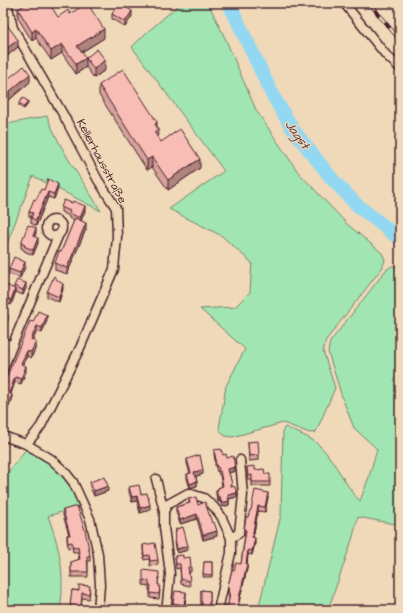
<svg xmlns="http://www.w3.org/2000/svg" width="403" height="613" font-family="'Architects Daughter',sans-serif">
<rect width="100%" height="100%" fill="#efd9b8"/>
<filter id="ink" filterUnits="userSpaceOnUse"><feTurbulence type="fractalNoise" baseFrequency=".025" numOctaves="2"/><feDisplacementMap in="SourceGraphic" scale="8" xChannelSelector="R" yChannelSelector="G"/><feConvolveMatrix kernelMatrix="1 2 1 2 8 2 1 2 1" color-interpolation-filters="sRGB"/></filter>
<g filter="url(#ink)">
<g fill="#a1e6b2" stroke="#76826e">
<path d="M 181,3 L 208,3 L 225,38 L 256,110 L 298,172 L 347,224 L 382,253 L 385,260 L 382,268 L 326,340 L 323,351 L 335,388 L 316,432 L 310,433 L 283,423 L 232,437 L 225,436 L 219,429 L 226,386 L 245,349 L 200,309 L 235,307 L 250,292 L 252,263 L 222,236 L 169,209 L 224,171 L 132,47 L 145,34 Z"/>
<path d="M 47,116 C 60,150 82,180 101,211 L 33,176 L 3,254 L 3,125 Z"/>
<path d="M 392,266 L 400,267 L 400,525 L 358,517 L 352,540 L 328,610 L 258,610 L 281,515 L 283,430 L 285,427 C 297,433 311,437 320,446 C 336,462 346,487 360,501 L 369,477 L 377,449 L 354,428 L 343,400 L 328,352 L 330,342 L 386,270 Z"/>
<path d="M 27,448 C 43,458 60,468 70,484 C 74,491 78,499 81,506 L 48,516 C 57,540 63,563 62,588 C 62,595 61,603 60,610 L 3,610 L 3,479 Z"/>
</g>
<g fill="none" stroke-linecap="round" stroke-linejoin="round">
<path stroke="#92d8f3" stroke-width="14" d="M 229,3 L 273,96 L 294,131 L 333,180 L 357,205 L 400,239"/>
<g stroke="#4a1f2b" stroke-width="11">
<g id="street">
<path d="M 7,3 L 13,28 L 64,116 L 98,180 L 116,208 L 117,237 L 114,269 L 80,348 L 41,426 L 35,434 L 26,444"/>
<path d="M 344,3 L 386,55 L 400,68"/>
<circle cx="54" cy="228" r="8"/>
<path d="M 3,342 L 12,346 L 59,234"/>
<path d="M 3,369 L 12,346"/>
<path d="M 3,436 L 26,444 L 51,459 L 65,472 L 73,482 L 90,519 L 98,554 L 100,585 L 98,610"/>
<path d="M 156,479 L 164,511 L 164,527 L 170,574 L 167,603 L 165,610"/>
<path d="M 164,511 L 168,504 L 188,493 L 204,498 L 214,507 L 221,516 L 231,538 L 231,553 L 218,610"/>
<path d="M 231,538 L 239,533 L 243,495 L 240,460"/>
</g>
</g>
<use href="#street" stroke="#efd9b8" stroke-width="8"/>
<g stroke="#4a1f2b" stroke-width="4">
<path id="rail" d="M 370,3 L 378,14 L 400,40"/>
</g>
<use href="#rail" stroke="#efd9b8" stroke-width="2.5" stroke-dasharray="8" stroke-linecap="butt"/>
</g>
<g fill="#d5a39c" stroke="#4a1f2b">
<path d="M 18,9 L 58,17 L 70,14 L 104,38 L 82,52 L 86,58 L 105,70 L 94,78 L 86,67 L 76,74 L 62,53 L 51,60 L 36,38 L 32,41 L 18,18 Z"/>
<path d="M 112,14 L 132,16 L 125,27 L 112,19 Z"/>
<path d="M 3,23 L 18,47 L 7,56 L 3,51 Z"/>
<path d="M 30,82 L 9,100 L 3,92 L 3,83 Z"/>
<path d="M 99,85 L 157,128 L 158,138 L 161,142 L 200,168 L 168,190 L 152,167 L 147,170 L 99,95 Z"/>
<path d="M 19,103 L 28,104 L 24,109 L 19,106 Z"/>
<path d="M 58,189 L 54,199 L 48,197 L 36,226 L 31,223 L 31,217 L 29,217 L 29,212 L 44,190 Z"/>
<path d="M 61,207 L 85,211 L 81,221 L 86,229 L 67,274 L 55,270 L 55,263 L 61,252 L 74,221 L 69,218 L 69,216 L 61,212 Z"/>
<path d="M 36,233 L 34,237 L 38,243 L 33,255 L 24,251 L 24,250 L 21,248 L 21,243 Z"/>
<path d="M 25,267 L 20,278 L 9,274 L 9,269 Z"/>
<path d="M 14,286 L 26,288 L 23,295 L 15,292 L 15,294 L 11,305 L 3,302 L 3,292 L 14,289 Z"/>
<path d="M 63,289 L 59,302 L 47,297 L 47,292 Z"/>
<path d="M 47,320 L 42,333 L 37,331 L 33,340 L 36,347 L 31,358 L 27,356 L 23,365 L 26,371 L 21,384 L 15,382 L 11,394 L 12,400 L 5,415 L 3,414 L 3,389 L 5,385 L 5,381 L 33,322 Z"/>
<path d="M 248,442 L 259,455 L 259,460 L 249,461 Z"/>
<path d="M 214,450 L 223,455 L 227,458 L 235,471 L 229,473 L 232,486 L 237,497 L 229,499 L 229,505 L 222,507 L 220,501 L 218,502 L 216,495 L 216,490 L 218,490 L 218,488 L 222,486 L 220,475 L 219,475 L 218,471 L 217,472 L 215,465 L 215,460 L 214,455 Z"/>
<path d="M 187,459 L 203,474 L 196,476 L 197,486 L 190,488 L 187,479 L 187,474 L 190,474 L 187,463 Z"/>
<path d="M 247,467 L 255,470 L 270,482 L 270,486 L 252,486 L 252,480 L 248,480 Z"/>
<path d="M 90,482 L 108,491 L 94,496 L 90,487 Z"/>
<path d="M 129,487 L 141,494 L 150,510 L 140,513 L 137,501 L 132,502 L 129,492 Z"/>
<path d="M 268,497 L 265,512 L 258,511 L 253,538 L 255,543 L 252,555 L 248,554 L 247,564 L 247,569 L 239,602 L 228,605 L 229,597 L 228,596 L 228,586 L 234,571 L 241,564 L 245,534 L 244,534 L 244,530 L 251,510 Z"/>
<path d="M 189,499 L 198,505 L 217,536 L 203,540 L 197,519 L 180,524 L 176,512 L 176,507 L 189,503 Z"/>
<path d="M 63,510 L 90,556 L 90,561 L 88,561 L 88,577 L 71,577 L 71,562 L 79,560 L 78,552 L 73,552 L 72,547 L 68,548 L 67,540 L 67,535 L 69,535 L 63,515 Z"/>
<path d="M 176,529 L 188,550 L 177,553 L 175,542 Z"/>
<path d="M 143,545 L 158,560 L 158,565 L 150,566 L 149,559 L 144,560 L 143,549 Z"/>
<path d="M 175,556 L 183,558 L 191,567 L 191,572 L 189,572 L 190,586 L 181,584 L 180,568 L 176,569 Z"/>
<path d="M 204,562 L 212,562 L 212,577 L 203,577 Z"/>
<path d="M 159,577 L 158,585 L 160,591 L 159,599 L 150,598 L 150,590 L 149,590 L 149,586 L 143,585 L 143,580 Z"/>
<path d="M 72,590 L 90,591 L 89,599 L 82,598 L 81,610 L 70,610 Z"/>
<path d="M 201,590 L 210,591 L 210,607 L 209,607 L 209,610 L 202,610 L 202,606 L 201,606 Z"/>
<path d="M 186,598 L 184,610 L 173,608 L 173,603 Z"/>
</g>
<g fill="#ae847f" stroke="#4a1f2b">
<path d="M 132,11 L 132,16 L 125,27 L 125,22 Z"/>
<path d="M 36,29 L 36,38 L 32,41 L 32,32 Z"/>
<path d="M 104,29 L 104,38 L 77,55 L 77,46 Z"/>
<path d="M 18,40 L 18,47 L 7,56 L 7,48 Z"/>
<path d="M 62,44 L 62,53 L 51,60 L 51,51 Z"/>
<path d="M 86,58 L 86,67 L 76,74 L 76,64 Z"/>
<path d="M 105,60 L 105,70 L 94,78 L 94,69 Z"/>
<path d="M 30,74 L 30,82 L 9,100 L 9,92 Z"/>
<path d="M 28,101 L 28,104 L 24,109 L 24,107 Z"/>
<path d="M 157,122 L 157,129 L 158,129 L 158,139 L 154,132 L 155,124 Z"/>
<path d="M 152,157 L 152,167 L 147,170 L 147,160 Z"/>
<path d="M 200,159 L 200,168 L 168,190 L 168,180 Z"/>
<path d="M 58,184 L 58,189 L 54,199 L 54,194 Z"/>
<path d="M 48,192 L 48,197 L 36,226 L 36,220 Z"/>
<path d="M 85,206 L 85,211 L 80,223 L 80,218 Z"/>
<path d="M 86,223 L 86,229 L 67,274 L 67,268 Z"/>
<path d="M 36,228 L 36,233 L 33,241 L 33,236 Z"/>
<path d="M 38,238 L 38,243 L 33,255 L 33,250 Z"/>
<path d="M 25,262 L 25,267 L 20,278 L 20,273 Z"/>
<path d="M 26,283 L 26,288 L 23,295 L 23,290 Z"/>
<path d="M 63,284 L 63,289 L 59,302 L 59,297 Z"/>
<path d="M 15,289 L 15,294 L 11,305 L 11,300 Z"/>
<path d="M 8,315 L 8,320 L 3,331 L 3,326 Z"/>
<path d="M 47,315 L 47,320 L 42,333 L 42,328 Z"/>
<path d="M 37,326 L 37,331 L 31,344 L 31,339 Z"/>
<path d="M 36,342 L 36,347 L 31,358 L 31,352 Z"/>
<path d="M 27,351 L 27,356 L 21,369 L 21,364 Z"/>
<path d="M 26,366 L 26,371 L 21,384 L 21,379 Z"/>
<path d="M 15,377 L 15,382 L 9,398 L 9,393 Z"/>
<path d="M 12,395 L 12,400 L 5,415 L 5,410 Z"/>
<path d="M 235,467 L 235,471 L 228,473 L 228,469 Z"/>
<path d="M 203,470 L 203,474 L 194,477 L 194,472 Z"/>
<path d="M 197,481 L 197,486 L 190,488 L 190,484 Z"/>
<path d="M 108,486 L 108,491 L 94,496 L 94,491 Z"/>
<path d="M 237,493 L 237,497 L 228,499 L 228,495 Z"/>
<path d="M 268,493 L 268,497 L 265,512 L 265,507 Z"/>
<path d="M 137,496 L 137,501 L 132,502 L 132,497 Z"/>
<path d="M 218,497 L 220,497 L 220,501 L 218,502 Z"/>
<path d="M 229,501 L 229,505 L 222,507 L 222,503 Z"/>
<path d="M 150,505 L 150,510 L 140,513 L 140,508 Z"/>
<path d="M 258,506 L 258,511 L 252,542 L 252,537 Z"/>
<path d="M 197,514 L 197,519 L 180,524 L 180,520 Z"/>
<path d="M 217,531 L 217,536 L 203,540 L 203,535 Z"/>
<path d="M 255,538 L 255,543 L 252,555 L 252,551 Z"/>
<path d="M 188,546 L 188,550 L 177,553 L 177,549 Z"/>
<path d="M 248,550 L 248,554 L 247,566 L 247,564 L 247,569 L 239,602 L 239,598 Z"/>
<path d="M 186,592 L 186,598 L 184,610 L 184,605 Z"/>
</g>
<g fill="#f8bdb5" stroke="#4a1f2b">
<path d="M 28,3 L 49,3 L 58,17 L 68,10 L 70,14 L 87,3 L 104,29 L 77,46 L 86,58 L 76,64 L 62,44 L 51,51 L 36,29 L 32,32 L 18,9 Z"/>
<path d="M 118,3 L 120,3 L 132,11 L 125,22 L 112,14 Z"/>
<path d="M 5,22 L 18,40 L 7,48 L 3,43 L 3,23 Z"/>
<path d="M 97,49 L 105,60 L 94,69 L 86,58 Z"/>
<path d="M 24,66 L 30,74 L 9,92 L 3,85 L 3,83 Z"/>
<path d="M 123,69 L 157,122 L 155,124 L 158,129 L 154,132 L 161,142 L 180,129 L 200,159 L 168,180 L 152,157 L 147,160 L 99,85 Z"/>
<path d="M 23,98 L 28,101 L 24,107 L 19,103 Z"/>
<path d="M 48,179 L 58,184 L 54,194 L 48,192 L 36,220 L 31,218 L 33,213 L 29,212 L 34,199 L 36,200 L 41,189 L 44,190 Z"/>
<path d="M 64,200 L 72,203 L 73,201 L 85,206 L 80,218 L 69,213 L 70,211 L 61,207 Z"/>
<path d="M 75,218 L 86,223 L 67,268 L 55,263 L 59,251 L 61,252 Z"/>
<path d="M 28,225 L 36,228 L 33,236 L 38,238 L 33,250 L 24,246 L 25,245 L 21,243 Z"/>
<path d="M 14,257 L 25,262 L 20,273 L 9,269 Z"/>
<path d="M 54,276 L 57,280 L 63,284 L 59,297 L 47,292 Z"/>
<path d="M 17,280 L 26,283 L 23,290 L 14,286 Z"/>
<path d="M 6,285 L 15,289 L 11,300 L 3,297 L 3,292 Z"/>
<path d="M 38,311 L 47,315 L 42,328 L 37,326 L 31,339 L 36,342 L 31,352 L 27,351 L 21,364 L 26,366 L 21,379 L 15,377 L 9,393 L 12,395 L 5,410 L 3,409 L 3,389 L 7,382 L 5,381 L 30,321 L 33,322 Z"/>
<path d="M 3,312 L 8,315 L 3,326 Z"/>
<path d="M 258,441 L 259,455 L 249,456 L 248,442 Z"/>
<path d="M 221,449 L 223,455 L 226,454 L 227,458 L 233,456 L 235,467 L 228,469 L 232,484 L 231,485 L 231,486 L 235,487 L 237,493 L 228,495 L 229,501 L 222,503 L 220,497 L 218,497 L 216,490 L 218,490 L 218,488 L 223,486 L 220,471 L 219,471 L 218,467 L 217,467 L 215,461 L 216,460 L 214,450 Z"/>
<path d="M 200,455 L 203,470 L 194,472 L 197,481 L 190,484 L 187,474 L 191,473 L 187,459 Z"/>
<path d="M 255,466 L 255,470 L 264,469 L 265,474 L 270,474 L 270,482 L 252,482 L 252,475 L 248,476 L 247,467 Z"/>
<path d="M 104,477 L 108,486 L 94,491 L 90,482 Z"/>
<path d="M 139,485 L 141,494 L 147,493 L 150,505 L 140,508 L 137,496 L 132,497 L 129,487 Z"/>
<path d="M 255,490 L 268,493 L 265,507 L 258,506 L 252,537 L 255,538 L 252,551 L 248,550 L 246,564 L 247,564 L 239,598 L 239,610 L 227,610 L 226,605 L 228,605 L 230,592 L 228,592 L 229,586 L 228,586 L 232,570 L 234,571 L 236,563 L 241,564 L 246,530 L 244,530 L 246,517 L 248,517 L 250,510 L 251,510 Z"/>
<path d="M 196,497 L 198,505 L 205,502 L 212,523 L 214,522 L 217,531 L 203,535 L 197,514 L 180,520 L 176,507 L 190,503 L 189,499 Z"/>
<path d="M 77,506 L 85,530 L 88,545 L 90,556 L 87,556 L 88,572 L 71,572 L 71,562 L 80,559 L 78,547 L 73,548 L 72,542 L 68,543 L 67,535 L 70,535 L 63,510 Z"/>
<path d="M 183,527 L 188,546 L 177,549 L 175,537 L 176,537 L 175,533 L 176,532 L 176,529 Z"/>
<path d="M 155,543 L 158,560 L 150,561 L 149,555 L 144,556 L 143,545 Z"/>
<path d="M 183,555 L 183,558 L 190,557 L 191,567 L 188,567 L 190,581 L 181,579 L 180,564 L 176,564 L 175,556 Z"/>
<path d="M 204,562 L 212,562 L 212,575 L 203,574 Z"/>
<path d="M 143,570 L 159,572 L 158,585 L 160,585 L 159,594 L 150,593 L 151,585 L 149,585 L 149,581 L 143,580 Z"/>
<path d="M 79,585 L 90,586 L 89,594 L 82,593 L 81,607 L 70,606 L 72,590 L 79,591 Z"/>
<path d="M 201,590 L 210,591 L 210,602 L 209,602 L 209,609 L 202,609 L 202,602 L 201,602 Z"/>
<path d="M 175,591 L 186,592 L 184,605 L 173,603 Z"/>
</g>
</g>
<g text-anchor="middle" stroke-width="3" stroke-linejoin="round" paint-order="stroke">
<g font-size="12" fill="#4a1f2b" stroke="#efd9b8">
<text transform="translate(102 161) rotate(62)" y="4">Kellerhausstraße</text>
</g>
<g font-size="13" font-style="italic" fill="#553b49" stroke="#efd9b8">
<text transform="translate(298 134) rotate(54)" y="5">Jagst</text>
</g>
</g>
<rect width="403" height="613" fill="none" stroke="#efd9b8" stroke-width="16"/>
<rect x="8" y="8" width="387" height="597" fill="none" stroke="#4a1f2b" stroke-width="1.5" filter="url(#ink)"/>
</svg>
